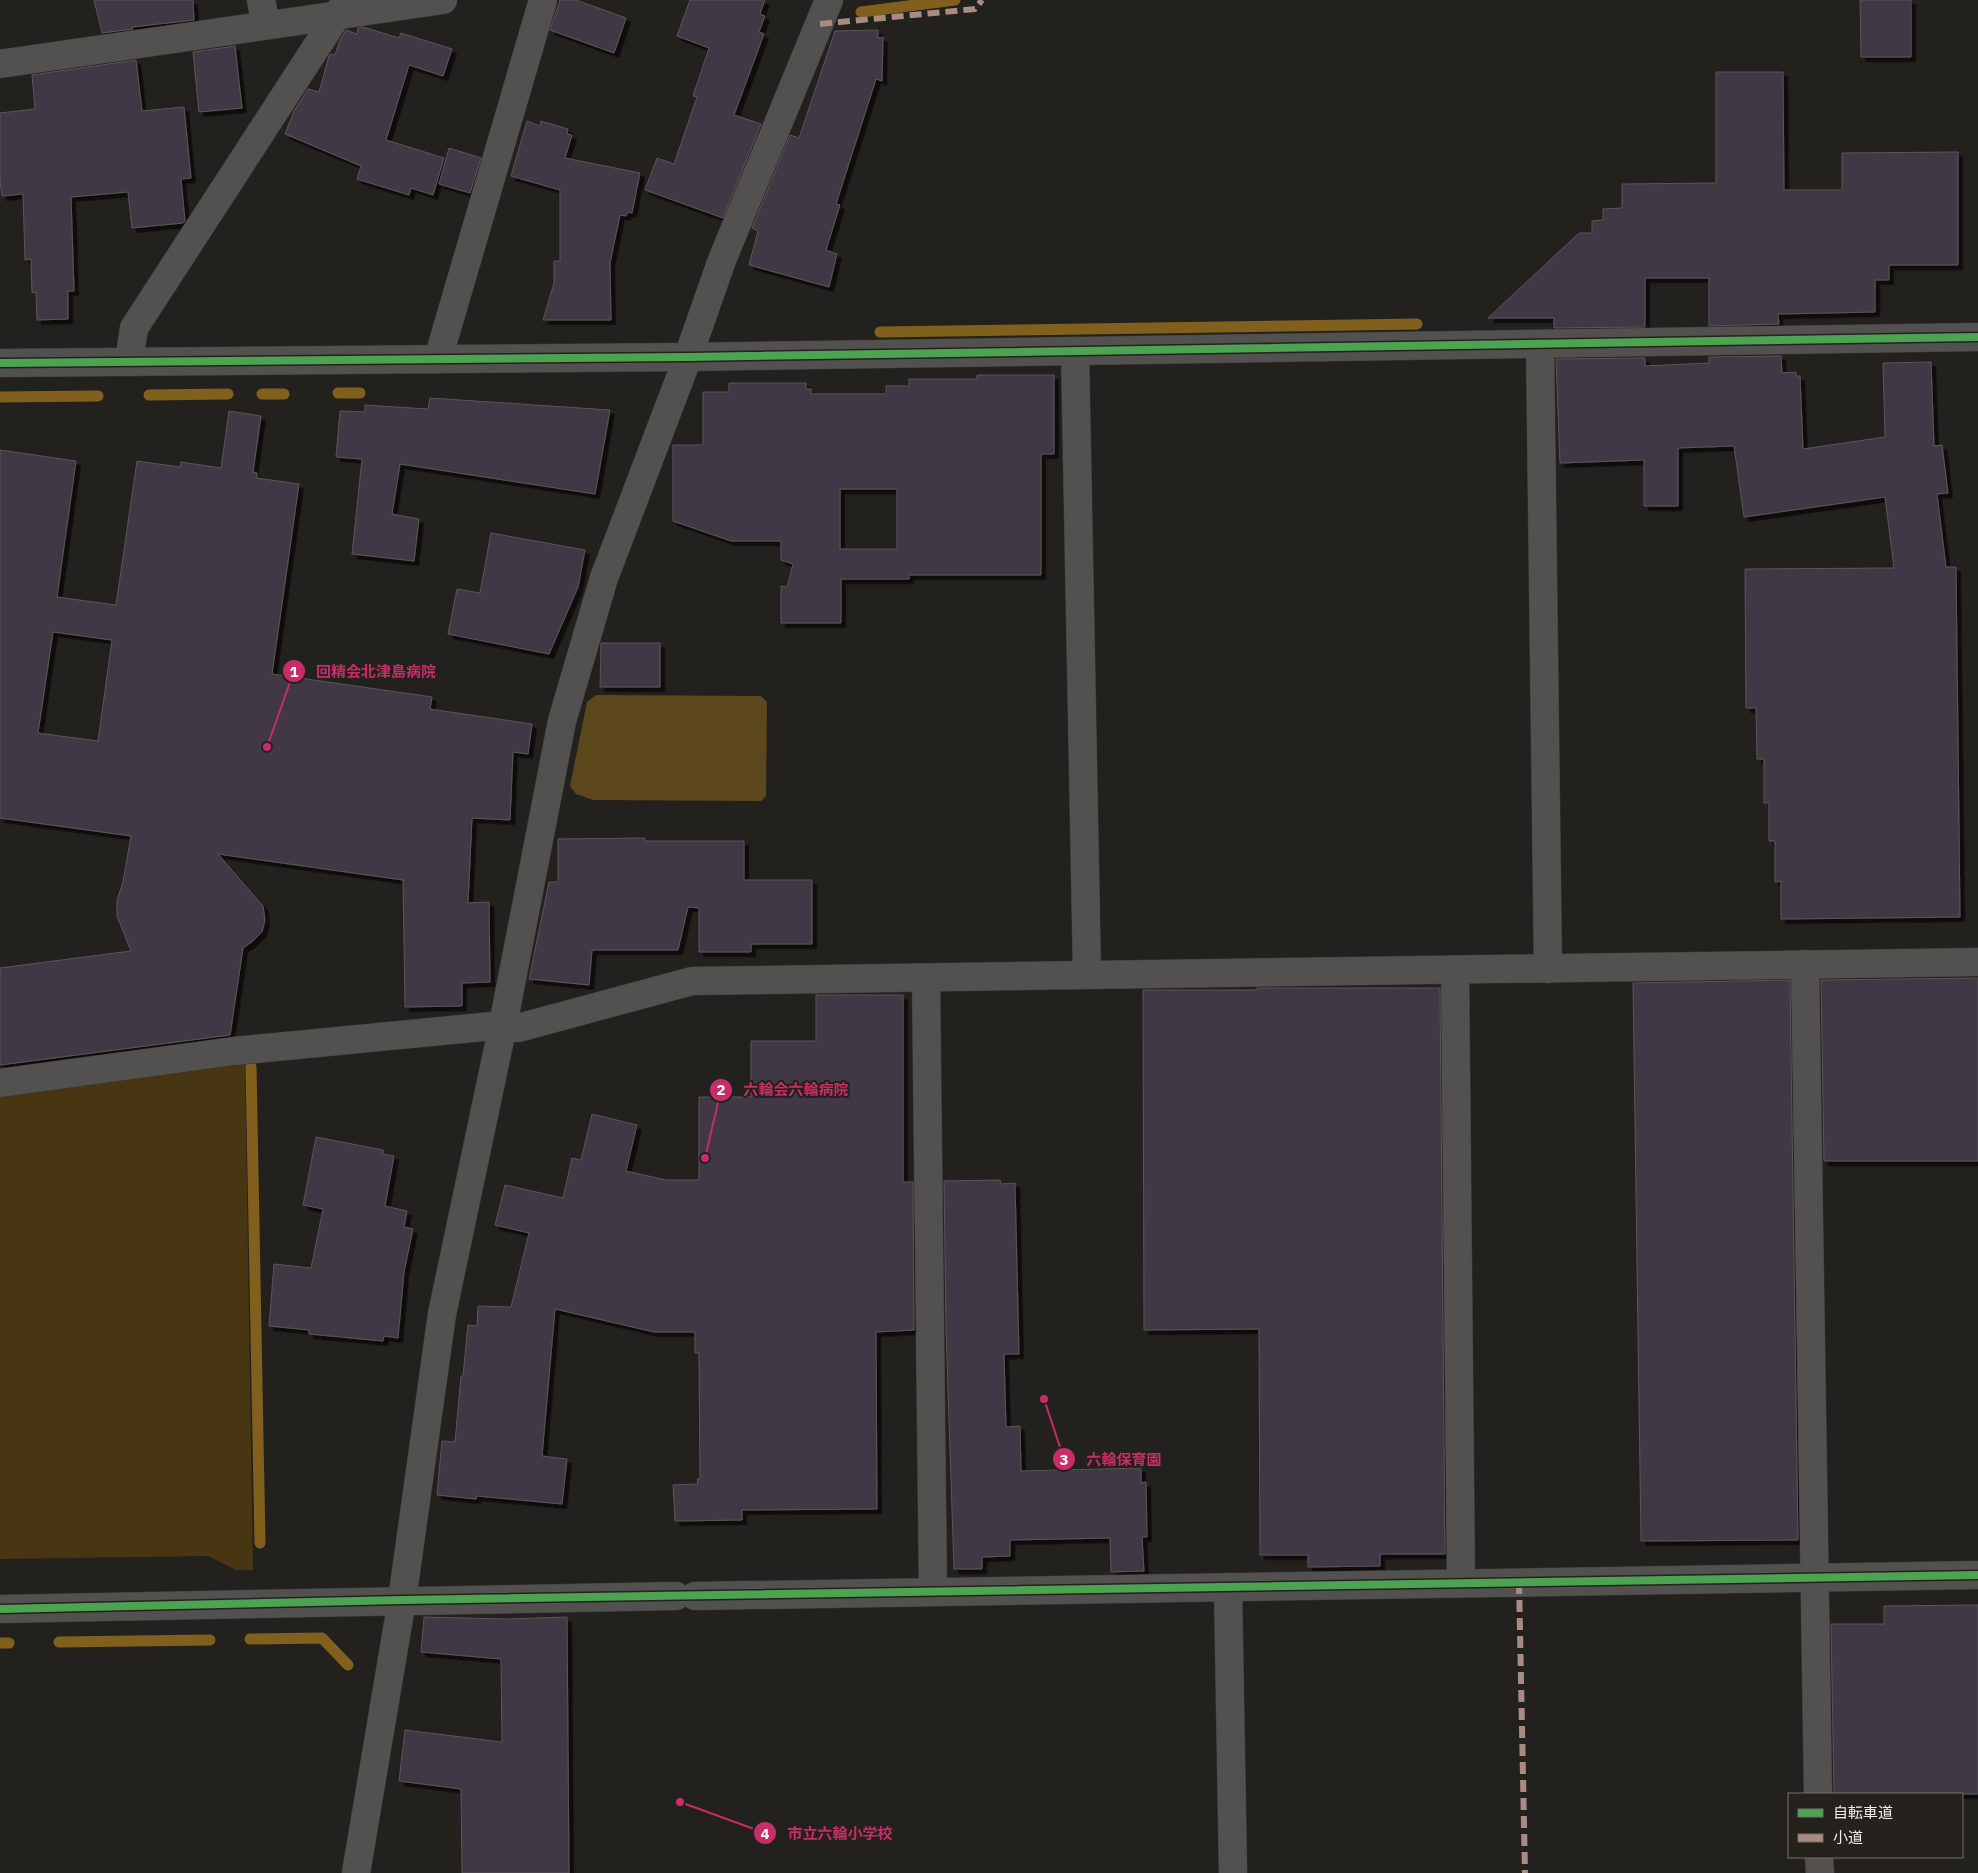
<svg xmlns="http://www.w3.org/2000/svg" width="1978" height="1873" font-family="'IBM Plex Sans','Noto Sans JP',sans-serif">
<defs>
<filter id="shadow"><feDropShadow dx="4.5" dy="4.5" stdDeviation="0" flood-color="#0009"/></filter>
</defs>
<rect width="100%" height="100%" fill="#23211e"/>
<path fill="#473611" d="M 245,1064 L 253,1570 L 236,1570 L 208,1556 L 0,1559 L 0,1096 Z"/>
<path fill="#5d471c" d="M 596,695 L 761,696 L 767,702 L 766,796 L 761,801 L 593,800 L 576,794 L 570,786 L 587,702 Z"/>
<g fill="none" stroke-linecap="round" stroke-linejoin="round">
<g stroke="#81601e" stroke-width="11">
<path d="M 861,12 L 955,0"/>
<path d="M 880,332 L 1417,324"/>
<path d="M 338,393 L 360,393"/>
<path d="M 262,394 L 284,394"/>
<path d="M 149,395 L 228,394"/>
<path d="M 0,397 L 98,396"/>
<path d="M 251,1067 L 260,1543"/>
<path d="M 250,1639 L 322,1638 L 348,1665"/>
<path d="M 59,1642 L 210,1640"/>
<path d="M 0,1643 L 9,1643"/>
</g>
</g>
<g fill="#403844" stroke="#585757" fill-rule="evenodd" filter="url(#shadow)">
<path d="M 94,0 L 193,0 L 194,20 L 132,27 L 133,29 L 102,33 Z"/>
<path d="M 560,0 L 576,0 L 626,18 L 614,53 L 550,30 Z"/>
<path d="M 690,0 L 765,0 L 760,14 L 765,16 L 759,32 L 764,34 L 734,115 L 761,124 L 723,218 L 645,190 L 657,158 L 674,164 L 697,97 L 693,96 L 709,48 L 677,36 Z"/>
<path d="M 1860,0 L 1911,0 L 1911,57 L 1861,57 Z"/>
<path d="M 363,27 L 399,38 L 401,33 L 452,49 L 443,76 L 409,65 L 386,140 L 444,158 L 433,195 L 411,188 L 409,195 L 357,179 L 361,166 L 285,134 L 294,111 L 308,89 L 319,92 L 329,56 L 331,54 L 335,55 L 340,40 L 346,30 L 357,34 L 358,28 Z"/>
<path d="M 878,30 L 878,38 L 883,37 L 882,81 L 876,79 L 836,204 L 840,205 L 826,250 L 837,254 L 829,287 L 749,265 L 758,231 L 752,228 L 790,135 L 799,138 L 835,31 Z"/>
<path d="M 235,46 L 242,108 L 199,112 L 193,52 Z"/>
<path d="M 136,60 L 142,111 L 184,107 L 191,178 L 181,179 L 185,221 L 183,223 L 132,228 L 128,192 L 71,197 L 74,291 L 68,291 L 68,319 L 37,320 L 36,292 L 32,293 L 31,259 L 25,260 L 23,194 L 2,196 L 0,181 L 0,113 L 35,109 L 32,75 Z"/>
<path d="M 1716,72 L 1783,72 L 1784,190 L 1842,190 L 1842,153 L 1958,152 L 1958,265 L 1889,265 L 1889,280 L 1875,280 L 1875,312 L 1778,314 L 1779,324 L 1709,326 L 1709,278 L 1645,278 L 1645,327 L 1554,328 L 1554,318 L 1488,318 L 1579,233 L 1592,233 L 1592,221 L 1603,220 L 1603,209 L 1622,208 L 1622,184 L 1716,183 Z"/>
<path d="M 527,121 L 540,126 L 541,121 L 568,129 L 567,134 L 572,135 L 565,158 L 640,173 L 632,213 L 628,212 L 626,216 L 620,215 L 610,263 L 611,320 L 543,320 L 554,283 L 554,261 L 560,261 L 560,190 L 511,176 Z"/>
<path d="M 449,148 L 481,158 L 470,193 L 439,184 Z"/>
<path d="M 1781,356 L 1782,373 L 1796,372 L 1796,376 L 1800,376 L 1803,449 L 1885,437 L 1883,363 L 1931,362 L 1934,446 L 1942,445 L 1948,493 L 1937,494 L 1946,567 L 1956,567 L 1960,917 L 1781,919 L 1781,881 L 1775,882 L 1775,841 L 1769,841 L 1769,803 L 1764,803 L 1764,759 L 1757,759 L 1756,708 L 1746,708 L 1745,569 L 1894,568 L 1885,497 L 1744,517 L 1734,446 L 1678,448 L 1678,506 L 1644,506 L 1644,460 L 1560,463 L 1556,359 L 1645,358 L 1645,366 L 1709,363 L 1709,357 Z"/>
<path d="M 977,375 L 1054,375 L 1054,454 L 1041,454 L 1041,575 L 909,575 L 909,579 L 841,579 L 841,623 L 781,623 L 781,586 L 787,587 L 793,564 L 781,560 L 781,541 L 731,541 L 673,521 L 673,445 L 703,445 L 703,392 L 729,392 L 729,383 L 806,383 L 806,389 L 811,389 L 811,394 L 886,394 L 886,386 L 909,386 L 909,379 L 977,379 ZM 840,489 L 897,489 L 897,549 L 840,549 Z"/>
<path d="M 430,398 L 610,410 L 595,494 L 400,464 L 392,514 L 419,519 L 414,561 L 352,554 L 362,459 L 336,457 L 340,411 L 365,412 L 365,405 L 428,409 Z"/>
<path d="M 229,411 L 261,416 L 253,472 L 257,473 L 257,478 L 299,484 L 272,674 L 432,697 L 430,709 L 532,724 L 528,754 L 513,752 L 510,820 L 472,818 L 468,903 L 489,902 L 490,982 L 462,983 L 462,1006 L 405,1007 L 403,880 L 218,854 L 263,906 L 265,920 L 262,932 L 253,941 L 243,948 L 230,1035 L 0,1065 L 0,968 L 131,951 L 117,916 L 117,900 L 123,882 L 131,836 L 0,818 L 0,450 L 76,461 L 57,597 L 116,605 L 137,461 L 180,467 L 181,462 L 221,468 ZM 53,632 L 112,640 L 98,741 L 38,733 Z"/>
<path d="M 491,533 L 585,550 L 578,587 L 549,654 L 448,634 L 457,589 L 480,593 Z"/>
<path d="M 601,643 L 660,643 L 660,687 L 600,687 Z"/>
<path d="M 645,838 L 645,841 L 744,841 L 744,880 L 812,880 L 812,944 L 751,944 L 751,952 L 699,952 L 699,908 L 688,907 L 678,950 L 592,950 L 589,985 L 529,979 L 549,882 L 558,882 L 558,839 Z"/>
<path d="M 1978,978 L 1978,1161 L 1824,1161 L 1821,980 Z"/>
<path d="M 1790,980 L 1798,1540 L 1641,1541 L 1633,983 Z"/>
<path d="M 1257,988 L 1440,988 L 1445,1554 L 1380,1554 L 1380,1566 L 1308,1567 L 1308,1555 L 1260,1555 L 1259,1329 L 1144,1330 L 1143,990 L 1257,990 Z"/>
<path d="M 816,995 L 903,995 L 903,1182 L 913,1182 L 914,1330 L 876,1332 L 877,1509 L 742,1510 L 742,1520 L 675,1521 L 673,1485 L 698,1484 L 697,1479 L 700,1479 L 699,1353 L 695,1353 L 695,1332 L 654,1332 L 555,1309 L 542,1456 L 567,1459 L 562,1504 L 477,1496 L 476,1499 L 437,1495 L 442,1441 L 455,1442 L 461,1376 L 463,1376 L 468,1325 L 477,1326 L 478,1306 L 511,1307 L 529,1233 L 495,1225 L 505,1185 L 563,1198 L 572,1158 L 581,1160 L 592,1114 L 637,1125 L 626,1171 L 666,1180 L 699,1180 L 699,1097 L 751,1097 L 751,1041 L 816,1041 Z"/>
<path d="M 316,1137 L 383,1150 L 383,1154 L 394,1156 L 385,1206 L 407,1211 L 404,1227 L 413,1229 L 404,1272 L 398,1338 L 384,1336 L 383,1341 L 309,1334 L 309,1330 L 269,1326 L 274,1264 L 311,1268 L 323,1209 L 303,1205 Z"/>
<path d="M 1000,1180 L 1001,1184 L 1015,1183 L 1019,1354 L 1004,1354 L 1006,1427 L 1020,1426 L 1021,1471 L 1141,1468 L 1141,1483 L 1146,1482 L 1147,1537 L 1142,1537 L 1144,1571 L 1111,1572 L 1110,1538 L 1010,1540 L 1010,1556 L 982,1557 L 982,1569 L 954,1569 L 946,1329 L 944,1181 Z"/>
<path d="M 1978,1605 L 1978,1794 L 1834,1794 L 1831,1624 L 1884,1624 L 1884,1606 Z"/>
<path d="M 424,1617 L 506,1619 L 567,1617 L 569,1873 L 462,1873 L 461,1789 L 399,1781 L 405,1730 L 502,1742 L 501,1659 L 421,1652 Z"/>
</g>
<g fill="none" stroke-linecap="round" stroke-linejoin="round">
<g stroke="#3d3b39" stroke-width="29">
<g id="minor">
<path d="M 261,0 L 266,25"/>
<path d="M 0,64 L 443,0"/>
<path d="M 1540,344 L 1548,969"/>
<path d="M 438,359 L 543,0"/>
<path d="M 129,362 L 134,328 L 343,6"/>
<path d="M 1805,964 L 1818,1794"/>
<path d="M 1455,970 L 1461,1583"/>
<path d="M 1087,975 L 1978,962"/>
<path d="M 926,978 L 933,1592"/>
<path d="M 0,1083 L 234,1051 L 503,1025 L 518,1028 L 692,981 L 1087,975 L 1075,351"/>
<path d="M 1228,1587 L 1233,1873"/>
<path d="M 695,1596 L 1978,1575"/>
<path d="M 0,1609 L 676,1596"/>
<path d="M 1819,1857 L 1820,1873"/>
<path d="M 356,1873 L 402,1600 L 442,1314 L 503,1025 L 562,721 L 604,578 L 688,357 L 722,260 L 829,0"/>
</g>
</g>
<g stroke="#3d3b39" stroke-width="29">
<path id="tertiary" d="M 0,363 L 688,357 L 1978,337"/>
</g>
<use href="#minor" stroke="#52514f" stroke-width="28"/>
<use href="#tertiary" stroke="#52514f" stroke-width="28"/>
<g stroke="#a88b81" stroke-width="6" stroke-dasharray="12 6" stroke-linecap="butt">
<path d="M 820,24 L 975,9 L 982,0"/>
<path d="M 1519,1582 L 1525,1873"/>
</g>
<g stroke="#25211c" stroke-width="11">
<g id="cycleway">
<path d="M 0,363 L 688,357 L 1978,337"/>
<path d="M 0,1609 L 402,1600 L 1978,1575"/>
</g>
</g>
<use href="#cycleway" stroke="#4ca352" stroke-width="8"/>
</g>
<path fill="none" stroke="#c62d69" stroke-width="2" d="M267 747L294 671M705 1158L721 1090M1044 1399L1064 1459M680 1802L765 1833"/>
<g fill="#c62d69" stroke="#25211c" stroke-width="2">
<circle cx="267" cy="747" r="5"/>
<circle cx="705" cy="1158" r="5"/>
<circle cx="1044" cy="1399" r="5"/>
<circle cx="680" cy="1802" r="5"/>
<circle cx="294" cy="671" r="12"/>
<circle cx="721" cy="1090" r="12"/>
<circle cx="1064" cy="1459" r="12"/>
<circle cx="765" cy="1833" r="12"/>
</g>
<g font-size="15" text-anchor="middle" font-weight="bold" fill="#fff">
<text x="294" y="677">1</text>
<text x="721" y="1095">2</text>
<text x="1064" y="1465">3</text>
<text x="765" y="1839">4</text>
</g>
<g font-size="15" text-anchor="middle" font-weight="bold" fill="#c62d69" stroke="#25211c" stroke-width="4" stroke-linejoin="round" paint-order="stroke">
<text x="376" y="677">回精会北津島病院</text>
<text x="796" y="1095">六輪会六輪病院</text>
<text x="1124" y="1465">六輪保育園</text>
<text x="840" y="1839">市立六輪小学校</text>
</g>
<rect x="1788" y="1793" width="175" height="65" fill="#25211c" stroke="#75726e"/>
<rect x="1798" y="1809" width="25" height="8" fill="#4ca352" stroke="#75726e"/>
<text x="1833" y="1818" font-size="15" fill="#eeece8">自転車道</text>
<rect x="1798" y="1834" width="25" height="8" fill="#a88b81" stroke="#75726e"/>
<text x="1833" y="1843" font-size="15" fill="#eeece8">小道</text>
</svg>
